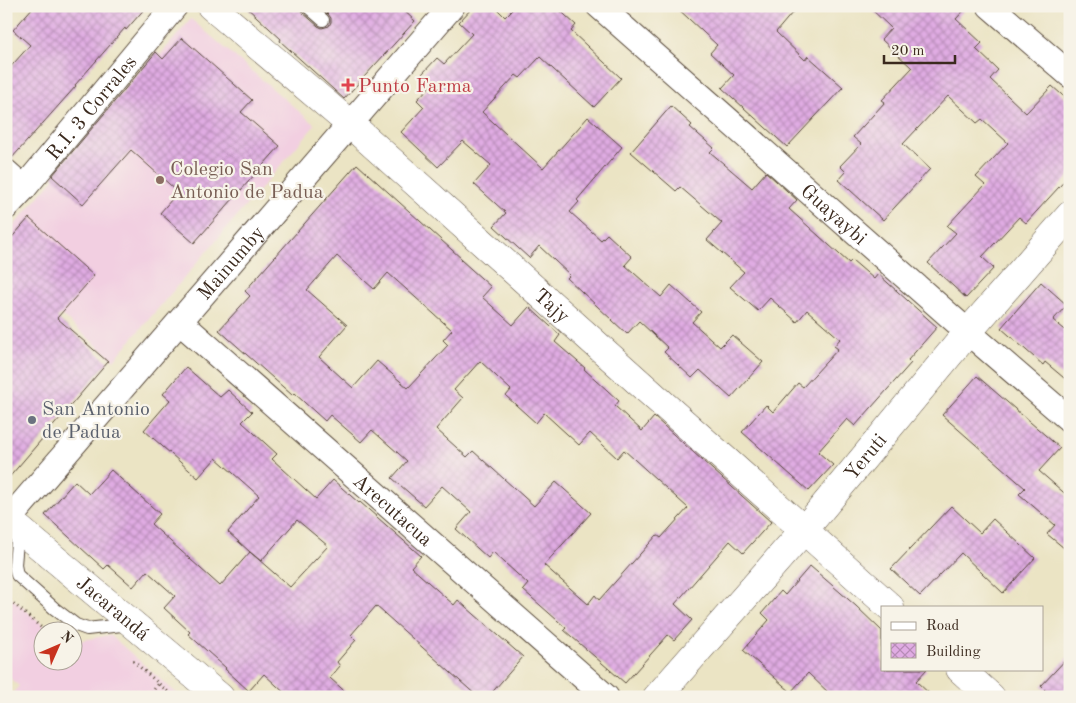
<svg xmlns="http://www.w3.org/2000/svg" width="1076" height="703" font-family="'Old Standard TT',serif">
<defs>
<pattern id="building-cross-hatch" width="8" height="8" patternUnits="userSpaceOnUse" patternTransform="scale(1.25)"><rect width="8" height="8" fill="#e0ace3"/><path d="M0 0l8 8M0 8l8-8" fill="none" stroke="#b78cb7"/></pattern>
</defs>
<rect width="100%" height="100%" fill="#f7f3e8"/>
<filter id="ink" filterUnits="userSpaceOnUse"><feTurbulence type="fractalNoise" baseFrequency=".02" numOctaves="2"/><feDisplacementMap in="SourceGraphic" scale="10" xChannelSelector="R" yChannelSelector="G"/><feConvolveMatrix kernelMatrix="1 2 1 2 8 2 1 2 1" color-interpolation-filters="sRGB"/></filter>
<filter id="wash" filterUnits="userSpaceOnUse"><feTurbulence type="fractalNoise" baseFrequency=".0096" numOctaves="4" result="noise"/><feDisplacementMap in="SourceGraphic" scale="20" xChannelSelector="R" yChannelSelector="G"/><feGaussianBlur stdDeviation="1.12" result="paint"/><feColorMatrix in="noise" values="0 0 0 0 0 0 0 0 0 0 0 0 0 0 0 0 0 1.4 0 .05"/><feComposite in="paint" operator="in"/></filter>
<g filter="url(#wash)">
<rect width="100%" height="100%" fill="#ebe4c4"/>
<g fill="#f2cfe1">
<path d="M 191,19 L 315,125 L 114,360 L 6,268 L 6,235 Z"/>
<path d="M 6,593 L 49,630 L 42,630 L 42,660 L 72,660 L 73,642 L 110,635 L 181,697 L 9,697 L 19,686 L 6,675 Z"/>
</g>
<g id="blocks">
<g fill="url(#building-cross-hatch)" fill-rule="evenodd">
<path d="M 34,6 L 147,6 L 126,30 L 125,28 L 75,85 L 76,86 L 11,159 L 6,158 L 6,72 L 30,45 L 13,30 Z"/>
<path d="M 245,6 L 299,6 L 302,12 L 318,26 L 322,28 L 329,26 L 331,22 L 331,18 L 328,14 L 320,6 L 399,6 L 415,21 L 344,99 L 280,41 L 281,39 Z"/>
<path d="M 474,6 L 494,6 L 505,17 L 516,6 L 555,6 L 576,25 L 571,31 L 621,78 L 594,107 L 540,57 L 520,78 L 516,75 L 482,112 L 543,168 L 588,117 L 622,147 L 577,200 L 579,202 L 570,212 L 601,240 L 607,234 L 632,257 L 625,265 L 661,297 L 671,285 L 701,312 L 692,322 L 720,347 L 732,335 L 763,362 L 731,398 L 700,370 L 692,378 L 664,352 L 668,348 L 639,321 L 627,334 L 567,278 L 570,275 L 539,246 L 529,258 L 494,226 L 506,213 L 474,184 L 491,165 L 463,141 L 438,167 L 401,132 L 424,107 L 417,100 L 433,83 L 422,74 L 437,58 L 444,64 L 472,34 L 459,22 Z"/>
<path d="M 675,6 L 798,6 L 776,32 L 805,60 L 808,56 L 843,87 L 787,147 L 722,88 L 734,75 L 710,53 L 717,45 Z"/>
<path d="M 868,6 L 968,6 L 956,19 L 982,43 L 976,49 L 998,70 L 990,79 L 1026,113 L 1052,86 L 1070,102 L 1070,175 L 1026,223 L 1019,217 L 982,257 L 994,268 L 966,298 L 928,263 L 956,233 L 947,226 L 985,185 L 976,177 L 1008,143 L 982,119 L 977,123 L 948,96 L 903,144 L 930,169 L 883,220 L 839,180 L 846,172 L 840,166 L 861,144 L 853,137 L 885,102 L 882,100 L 912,68 L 881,39 L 891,28 Z"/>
<path d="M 182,38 L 252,100 L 241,112 L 280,146 L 194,243 L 160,213 L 178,192 L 131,150 L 83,204 L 52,176 L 156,52 L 163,59 Z"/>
<path d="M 671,106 L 692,125 L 690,127 L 714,148 L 710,152 L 752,188 L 766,172 L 797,200 L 789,209 L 849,263 L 852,260 L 874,279 L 878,274 L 937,327 L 908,360 L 911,363 L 855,426 L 847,419 L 818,452 L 833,465 L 809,491 L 742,432 L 766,405 L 773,412 L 798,383 L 803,387 L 838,349 L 834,346 L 840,339 L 807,310 L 797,322 L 770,298 L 758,311 L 730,287 L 744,272 L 707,240 L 722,223 L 680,187 L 676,191 L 631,152 Z"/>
<path d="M 357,164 L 462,259 L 461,260 L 491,287 L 482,297 L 513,325 L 529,307 L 560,335 L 555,342 L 585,368 L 584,369 L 619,401 L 615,406 L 642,431 L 654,417 L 771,522 L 743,553 L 730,541 L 675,604 L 692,620 L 674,640 L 668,635 L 625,683 L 564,630 L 566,628 L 523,590 L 528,584 L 493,552 L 488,558 L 456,529 L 471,512 L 442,486 L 424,506 L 392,478 L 407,461 L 372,430 L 361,442 L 330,415 L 325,421 L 294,393 L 292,395 L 219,330 L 250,296 L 245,291 ZM 337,256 L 374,289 L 388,273 L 452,330 L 443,340 L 448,345 L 408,388 L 377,361 L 353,388 L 319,357 L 347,325 L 307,290 ZM 480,361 L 511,390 L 506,396 L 536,423 L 544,413 L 579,445 L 590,433 L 617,458 L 624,450 L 688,508 L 661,538 L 657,535 L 599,600 L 595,595 L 588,604 L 544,565 L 591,513 L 556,482 L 534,506 L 473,451 L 467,457 L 436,429 L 463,398 L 454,390 Z"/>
<path d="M 29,218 L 94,276 L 57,318 L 108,362 L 6,481 L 6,244 Z"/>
<path d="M 1041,282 L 1067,305 L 1053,320 L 1070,334 L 1070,383 L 1045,362 L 1043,365 L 1001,328 Z"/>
<path d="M 186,367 L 220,397 L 228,390 L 252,412 L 242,422 L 277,454 L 272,459 L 316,499 L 333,480 L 359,503 L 360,502 L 421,556 L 411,567 L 454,605 L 458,600 L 523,657 L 488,697 L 478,697 L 376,606 L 351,635 L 356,640 L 337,662 L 340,666 L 330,678 L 351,697 L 289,697 L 264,674 L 249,691 L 225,669 L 226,668 L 188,634 L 190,632 L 164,608 L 175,596 L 147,571 L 133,587 L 108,565 L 104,569 L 45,515 L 75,481 L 89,494 L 111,470 L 160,514 L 151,524 L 220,586 L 250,552 L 228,532 L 259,496 L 216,458 L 198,478 L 144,430 L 170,400 L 163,394 ZM 297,520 L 328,546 L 290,587 L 250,552 L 261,561 Z"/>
<path d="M 977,376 L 1060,448 L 1039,471 L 1070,498 L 1070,553 L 1047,534 L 1055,525 L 1019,494 L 1025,488 L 942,415 Z"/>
<path d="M 951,506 L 980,533 L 993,519 L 1035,558 L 1003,593 L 961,553 L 920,596 L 891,569 Z"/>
<path d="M 810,566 L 856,606 L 882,631 L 882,669 L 927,669 L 916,681 L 933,697 L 833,697 L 808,673 L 791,692 L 743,650 L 769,620 L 762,613 L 781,591 L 785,595 Z"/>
<path d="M 1070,655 L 1070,697 L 1052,697 L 1041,686 Z"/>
</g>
</g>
</g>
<g filter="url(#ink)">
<use href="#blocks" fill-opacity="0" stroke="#554637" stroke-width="1"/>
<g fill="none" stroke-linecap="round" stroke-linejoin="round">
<g stroke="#554637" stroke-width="14">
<g id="service">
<path d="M 307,6 L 323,20"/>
<path d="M 18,530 L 15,565 L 17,575 L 55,609 L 76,625 L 87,629 L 130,624"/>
</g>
</g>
<g stroke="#554637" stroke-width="27">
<g id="minor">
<path id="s1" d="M 599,6 L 968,332 L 1070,420"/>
<path d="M 990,6 L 1070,75"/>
<path d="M 6,172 L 24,188"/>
<path id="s2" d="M 6,207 L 24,188 L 175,6"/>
<path id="s3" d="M 180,322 L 606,697"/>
<path id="s4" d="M 9,519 L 452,6"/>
</g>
</g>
<g stroke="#554637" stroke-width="29">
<g id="tertiary">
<path id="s5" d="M 211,6 L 350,124 L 890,607"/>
<path id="s6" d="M 6,518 L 220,697"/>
<path d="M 960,669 L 991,697"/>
<path id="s7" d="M 657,697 L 804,530 L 968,332 L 1070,215"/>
</g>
</g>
<g stroke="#554637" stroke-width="3" stroke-dasharray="1 4" stroke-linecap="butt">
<path d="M 6,597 L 44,630"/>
<path d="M 133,661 L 174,697"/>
<path d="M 148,697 L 159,683"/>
</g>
<use href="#service" stroke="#fff" stroke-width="12"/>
<use href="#minor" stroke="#fff" stroke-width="25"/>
<use href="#tertiary" stroke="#fff" stroke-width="28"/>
</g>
</g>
<path fill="#e0444e" stroke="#f7f3e8" stroke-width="2" d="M345.5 77.5h5v5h5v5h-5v5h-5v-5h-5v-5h5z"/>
<circle fill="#8d6e63" stroke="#f7f3e8" stroke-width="2" cx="160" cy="180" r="5"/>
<circle fill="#6b7280" stroke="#f7f3e8" stroke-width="2" cx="32" cy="420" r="5"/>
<g text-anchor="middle" stroke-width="4.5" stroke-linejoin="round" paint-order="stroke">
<g font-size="20" fill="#be3a42" stroke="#f7f3e8" text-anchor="start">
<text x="358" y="92">Punto Farma</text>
</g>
<g font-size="20" fill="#3b2a1e" stroke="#f7f3e8">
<text dy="7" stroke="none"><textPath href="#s2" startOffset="131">R.I. 3 Corrales</textPath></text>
<text dy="7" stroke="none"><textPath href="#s1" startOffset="314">Guayaybi</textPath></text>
<text dy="7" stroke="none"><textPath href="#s4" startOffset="339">Mainumby</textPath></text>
<text dy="7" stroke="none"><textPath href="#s5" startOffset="454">Tajy</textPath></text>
<text dy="7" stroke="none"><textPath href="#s7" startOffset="318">Yeruti</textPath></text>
<text dy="7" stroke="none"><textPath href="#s3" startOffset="284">Arecutacua</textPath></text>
<text dy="7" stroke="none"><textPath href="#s6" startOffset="140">Jacarandá</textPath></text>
</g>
<g font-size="20" fill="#785e54" stroke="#f7f3e8" text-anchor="start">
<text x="170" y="175">Colegio San<tspan x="170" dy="23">Antonio de Padua</tspan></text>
</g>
<g font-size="20" fill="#5b616d" stroke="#f7f3e8" text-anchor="start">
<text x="42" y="415">San Antonio<tspan x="42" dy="23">de Padua</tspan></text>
</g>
</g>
<rect width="1076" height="703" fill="none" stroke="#f7f3e8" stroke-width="25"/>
<rect x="881" y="606" width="162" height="65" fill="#f7f3e8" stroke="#aca397"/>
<rect x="891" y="622" width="25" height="8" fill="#ffffff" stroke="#aca397"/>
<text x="926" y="630" font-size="15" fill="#3b2a1e">Road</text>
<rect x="891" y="643" width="25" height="15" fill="url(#building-cross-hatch)" stroke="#aca397"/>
<text x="926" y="656" font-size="15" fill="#3b2a1e">Building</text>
<g transform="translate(58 646) rotate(45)"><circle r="24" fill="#f7f3e8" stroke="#aca397"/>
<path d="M0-4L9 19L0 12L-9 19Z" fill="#c8321e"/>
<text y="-8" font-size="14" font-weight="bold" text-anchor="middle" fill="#3b2a1e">N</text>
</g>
<path d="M884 55v8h71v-8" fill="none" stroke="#3b2a1e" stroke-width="2.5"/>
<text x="891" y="55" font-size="15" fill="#3b2a1e" stroke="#f7f3e8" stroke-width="4" paint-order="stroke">20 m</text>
</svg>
